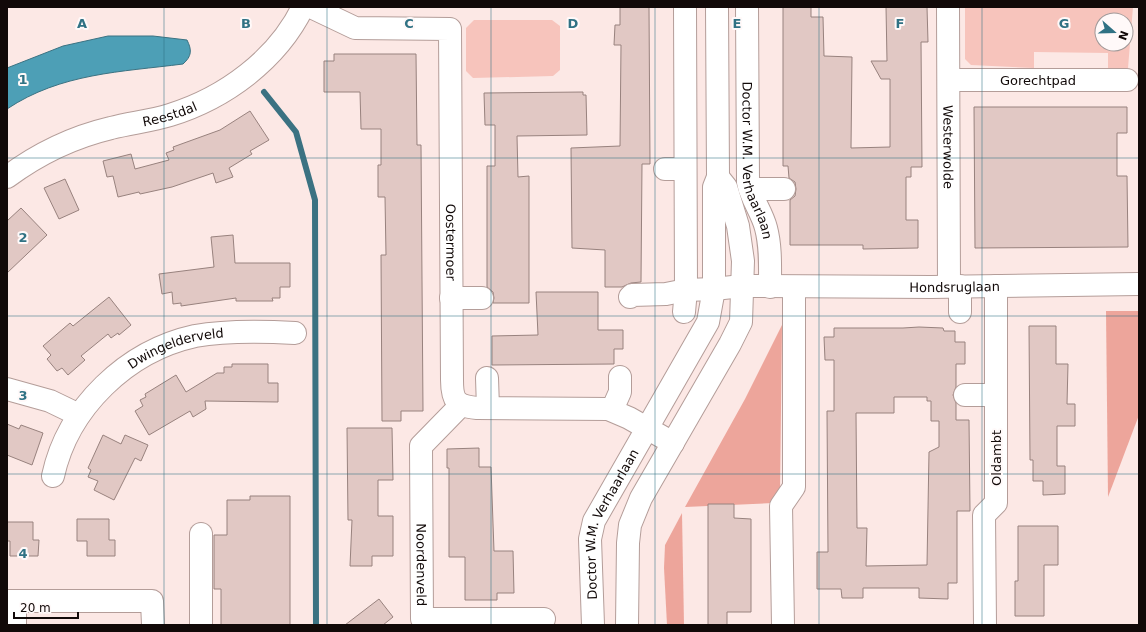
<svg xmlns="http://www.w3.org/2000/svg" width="1146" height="632" font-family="'DejaVu Sans',sans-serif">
<rect width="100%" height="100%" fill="#fce8e5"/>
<g fill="#f7c4bc" fill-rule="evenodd">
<path d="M 965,7 L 1133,7 L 1128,68 L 1108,68 L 1108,53 L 1034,52 L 1034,68 L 971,65 L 965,59 ZM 1102,20 L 1126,20 L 1126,44 L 1102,44 Z"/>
<path d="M 474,20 L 552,20 L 560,26 L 560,70 L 553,76 L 473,78 L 466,71 L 466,28 Z"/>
</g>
<g fill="#eda59b">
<path d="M 1106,311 L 1139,311 L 1139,415 L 1108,497 Z"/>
<path d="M 782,325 L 780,491 L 773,503 L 685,507 L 745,399 Z"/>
<path d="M 682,513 L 684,625 L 667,625 L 664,568 L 665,545 Z"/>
</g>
<path fill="#4d9fb6" stroke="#3b7282" d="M 108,36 L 153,36 L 187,40 C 192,50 192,56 183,64 C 121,72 61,73 7,109 L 7,68 L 63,46 Z"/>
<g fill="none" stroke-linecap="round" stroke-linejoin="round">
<path stroke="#3b7282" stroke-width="6" d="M 264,92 L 296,132 L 315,200 L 316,625"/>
</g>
<g fill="#e1c8c4" stroke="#98827e" fill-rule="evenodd">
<path d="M 620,7 L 649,7 L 650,164 L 642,164 L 641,282 L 631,283 L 622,287 L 605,287 L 605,250 L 572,248 L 571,148 L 620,146 L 621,45 L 614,45 L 615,25 L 620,25 Z"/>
<path d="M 783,7 L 811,7 L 811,17 L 823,17 L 824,56 L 852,57 L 851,148 L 890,147 L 890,79 L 881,79 L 871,61 L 887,61 L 886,7 L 927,7 L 928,42 L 921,42 L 922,167 L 911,167 L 911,177 L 906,177 L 906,220 L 918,220 L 918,248 L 863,249 L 863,245 L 790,245 L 790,200 L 795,196 L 796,189 L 795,182 L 789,178 L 788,166 L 783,166 Z"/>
<path d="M 334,54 L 416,54 L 417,145 L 421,145 L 423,411 L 401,411 L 401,421 L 382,421 L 381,255 L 386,255 L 385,197 L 378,197 L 378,165 L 381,165 L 381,129 L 361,129 L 360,92 L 324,92 L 324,61 L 334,61 Z"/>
<path d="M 583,92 L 583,95 L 586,95 L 587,135 L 517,136 L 518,177 L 529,176 L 529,303 L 493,303 L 494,298 L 493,292 L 487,287 L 487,166 L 495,166 L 495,125 L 485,125 L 484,93 Z"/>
<path d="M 974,107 L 1127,107 L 1127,133 L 1117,133 L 1117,176 L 1127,176 L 1128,247 L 975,248 Z"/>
<path d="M 250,111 L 269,140 L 250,151 L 252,154 L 229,168 L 233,177 L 216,183 L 213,173 L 172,187 L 140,194 L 139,192 L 118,197 L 113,176 L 107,177 L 103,161 L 131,154 L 135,169 L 169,160 L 166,153 L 174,150 L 173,147 L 220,130 Z"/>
<path d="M 65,179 L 79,210 L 59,219 L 44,188 Z"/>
<path d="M 21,208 L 47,235 L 7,273 L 7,221 Z"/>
<path d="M 233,235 L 235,263 L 290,263 L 290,287 L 280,287 L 280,298 L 272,298 L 273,301 L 236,301 L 236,298 L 181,306 L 181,303 L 173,304 L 172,292 L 162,294 L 159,274 L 214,267 L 211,237 Z"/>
<path d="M 536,292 L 598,292 L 598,330 L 623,330 L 623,349 L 614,349 L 614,364 L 492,365 L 492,336 L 538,335 Z"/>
<path d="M 109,297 L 131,325 L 119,335 L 118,333 L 111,338 L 108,334 L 81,356 L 85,360 L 68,375 L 62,368 L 57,371 L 47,359 L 51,355 L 43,346 L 70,323 L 73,326 Z"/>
<path d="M 1029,326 L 1056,326 L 1056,364 L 1068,364 L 1067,404 L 1075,404 L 1075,426 L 1057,426 L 1057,466 L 1065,466 L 1065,494 L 1043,495 L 1043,481 L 1033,481 L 1033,460 L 1030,460 Z"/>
<path d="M 919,327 L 943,328 L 944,331 L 955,331 L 955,342 L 965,342 L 965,364 L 956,364 L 956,387 L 953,395 L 956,403 L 956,420 L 969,420 L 970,511 L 957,511 L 957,583 L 948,583 L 948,599 L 919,598 L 919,588 L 863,588 L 863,598 L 842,598 L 841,589 L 817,589 L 817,552 L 828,552 L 827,411 L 834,411 L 834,360 L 825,360 L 824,337 L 834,337 L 834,328 L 903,328 ZM 894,397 L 927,397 L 927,401 L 931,401 L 931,421 L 939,421 L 939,447 L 929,452 L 927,565 L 866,566 L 867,528 L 857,528 L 856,413 L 894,413 Z"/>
<path d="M 232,364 L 268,364 L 268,383 L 278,383 L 278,402 L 205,401 L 206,409 L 193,417 L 190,411 L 149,435 L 135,411 L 143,406 L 140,400 L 146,397 L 145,394 L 176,375 L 186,392 L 217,373 L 224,373 L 224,367 L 232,367 Z"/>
<path d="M 7,424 L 19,429 L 21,425 L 43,433 L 32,465 L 7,455 Z"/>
<path d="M 347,428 L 392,428 L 393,480 L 378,480 L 378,516 L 393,516 L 393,556 L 372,556 L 372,566 L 350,566 L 352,520 L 348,520 Z"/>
<path d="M 103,435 L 121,444 L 125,435 L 148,445 L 141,461 L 135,458 L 114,500 L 94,490 L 98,481 L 88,477 L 91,470 L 88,468 Z"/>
<path d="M 479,448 L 479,467 L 491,467 L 494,551 L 513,551 L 514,593 L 497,593 L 497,600 L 465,600 L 465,557 L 449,557 L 449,468 L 447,468 L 447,449 Z"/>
<path d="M 250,496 L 290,496 L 290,625 L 221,625 L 221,589 L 214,589 L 214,535 L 227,535 L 227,500 L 250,500 Z"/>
<path d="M 708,504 L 734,504 L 734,518 L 751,519 L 751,612 L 727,612 L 727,625 L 708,625 Z"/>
<path d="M 77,519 L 109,519 L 109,540 L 115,540 L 115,556 L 87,556 L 87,541 L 77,541 Z"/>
<path d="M 7,522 L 33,522 L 33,540 L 39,540 L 38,556 L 10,556 L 10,541 L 7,541 Z"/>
<path d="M 1018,526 L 1058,526 L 1058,565 L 1044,565 L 1044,616 L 1015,616 L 1015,581 L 1018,581 Z"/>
<path d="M 379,599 L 393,617 L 383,625 L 345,625 Z"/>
</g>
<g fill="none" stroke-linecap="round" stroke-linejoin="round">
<g stroke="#b49d99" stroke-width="24">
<g id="minor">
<path id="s1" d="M 311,7 L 355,28 L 450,29 L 452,380 C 452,401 456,406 477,408 L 608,409 L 629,418 L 673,443"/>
<path id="s2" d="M 747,7 L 748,182 C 751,199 762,212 766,228 C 771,247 770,267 770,287"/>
<path id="s3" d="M 948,7 L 949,286"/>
<path id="s4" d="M 949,80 L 1127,80"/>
<path d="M 665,169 L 685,169"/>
<path id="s5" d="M 7,177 C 38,154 73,137 111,128 C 130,123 151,121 170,115 C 225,98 277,60 303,7"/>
<path d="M 750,189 L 784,189"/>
<path d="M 960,286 L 960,312"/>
<path id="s6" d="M 630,297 L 632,295 L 666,294 L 686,290 L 714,289 L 742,286 L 931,287 L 1139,284"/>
<path d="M 451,298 L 482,298"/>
<path d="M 684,312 L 686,290 L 685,7"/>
<path d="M 487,378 L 488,408"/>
<path d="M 7,389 L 50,401 L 79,415"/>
<path d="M 965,395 L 996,395"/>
<path id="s7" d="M 461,405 L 421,446 L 422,619 L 544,619"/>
<path d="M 612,410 L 620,392 L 620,377"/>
<path id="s8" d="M 53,476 C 68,407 127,351 195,336 C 228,330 262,331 295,333"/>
<path d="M 201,534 L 201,625"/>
<path d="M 7,601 L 152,601 L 153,625"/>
<path d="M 15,625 L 15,601"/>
<path id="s9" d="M 593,625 L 590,539 L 594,521 L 708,322 L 714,289 L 714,187 L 718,177 L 717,7"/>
<path d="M 627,625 L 628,543 L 630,525 L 641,498 L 730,344 L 741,322 L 743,261 L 738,226 L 726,187 L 718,177"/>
<path d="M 783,625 L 781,506 L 794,487 L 794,287"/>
<path d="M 985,625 L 984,515 L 996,503 L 996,286"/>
</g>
</g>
<use href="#minor" stroke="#fff" stroke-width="22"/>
</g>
<path fill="none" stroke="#307284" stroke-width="1" stroke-opacity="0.55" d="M 164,7 L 164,625M 327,7 L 327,625M 491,7 L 491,625M 655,7 L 655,625M 819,7 L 819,625M 982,7 L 982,625M 7,158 L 1139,158M 7,316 L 1139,316M 7,474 L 1139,474"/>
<g text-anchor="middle" stroke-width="4" stroke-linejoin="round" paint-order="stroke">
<g font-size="13" fill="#110908" stroke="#fff9f9">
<text dy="5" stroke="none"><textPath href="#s4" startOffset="89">Gorechtpad</textPath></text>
<text dy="5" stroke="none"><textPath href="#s5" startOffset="176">Reestdal</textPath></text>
<text dy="5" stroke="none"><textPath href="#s3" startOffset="140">Westerwolde</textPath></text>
<text dy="5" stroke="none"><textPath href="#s2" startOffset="155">Doctor W.M. Verhaarlaan</textPath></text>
<text dy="5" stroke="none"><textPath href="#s1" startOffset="357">Oostermoer</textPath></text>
<text dy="5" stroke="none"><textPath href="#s6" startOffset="326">Hondsruglaan</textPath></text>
<text dy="5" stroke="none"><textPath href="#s8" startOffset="188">Dwingelderveld</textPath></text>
<text transform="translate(996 458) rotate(-90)" y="5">Oldambt</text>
<text dy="5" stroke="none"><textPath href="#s9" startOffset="106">Doctor W.M. Verhaarlaan</textPath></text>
<text dy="5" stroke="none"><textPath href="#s7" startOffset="176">Noordenveld</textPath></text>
</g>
</g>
<g font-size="13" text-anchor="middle" font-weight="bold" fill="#307284" stroke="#fff9f9" stroke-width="4" stroke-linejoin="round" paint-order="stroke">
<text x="82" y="28">A</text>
<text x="246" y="28">B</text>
<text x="409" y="28">C</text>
<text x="573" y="28">D</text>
<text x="737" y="28">E</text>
<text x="900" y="28">F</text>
<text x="1064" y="28">G</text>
<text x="23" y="84">1</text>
<text x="23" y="242">2</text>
<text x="23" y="400">3</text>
<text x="23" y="558">4</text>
</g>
<rect width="1146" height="632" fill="none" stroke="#110908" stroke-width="16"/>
<g transform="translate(1114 32) rotate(110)"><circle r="19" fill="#fff9f9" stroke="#a09999"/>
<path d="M0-3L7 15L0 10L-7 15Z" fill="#307284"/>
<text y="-6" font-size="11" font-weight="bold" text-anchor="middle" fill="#110908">N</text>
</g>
<path d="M14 612v6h64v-6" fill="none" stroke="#110908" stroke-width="2"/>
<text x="20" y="612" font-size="12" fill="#110908" stroke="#fff9f9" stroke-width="3" paint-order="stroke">20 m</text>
</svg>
